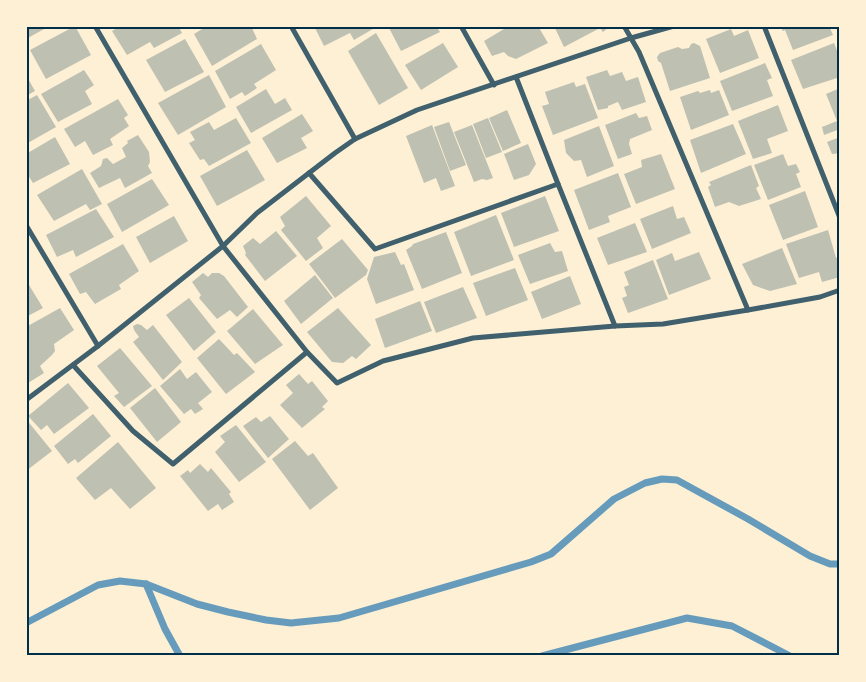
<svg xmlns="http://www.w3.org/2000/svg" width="866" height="682" font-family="'Fira Sans Condensed',sans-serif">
<rect width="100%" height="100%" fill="#fdf0d5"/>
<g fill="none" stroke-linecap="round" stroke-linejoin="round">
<g stroke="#669bbc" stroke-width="7">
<path d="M 146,584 L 165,629 L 180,656"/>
<path d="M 26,623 L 98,585 L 120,581 L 146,584 L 197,604 L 228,612 L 266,620 L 291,623 L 339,618 L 531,562 L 551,554 L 614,499 L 645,483 L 662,479 L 677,480 L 748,519 L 810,556 L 830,564 L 840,564"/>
<path d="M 542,656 L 687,618 L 732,626 L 790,656"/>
</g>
</g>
<g fill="#bec0b2">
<path d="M 26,26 L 45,26 L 46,28 L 26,39 Z"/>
<path d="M 75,26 L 91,55 L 46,79 L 30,50 Z"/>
<path d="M 121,26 L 178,26 L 182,33 L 154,48 L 150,42 L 127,55 L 112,31 Z"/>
<path d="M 207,26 L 251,26 L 257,39 L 212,66 L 194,34 Z"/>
<path d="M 314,26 L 378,26 L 354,40 L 350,33 L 324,46 Z"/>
<path d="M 388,26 L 436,26 L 440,32 L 401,51 Z"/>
<path d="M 509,26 L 538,26 L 548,43 L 516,59 L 508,56 L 504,52 L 492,56 L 484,41 Z"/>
<path d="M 554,26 L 610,26 L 603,32 L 600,28 L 564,47 Z"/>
<path d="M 780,26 L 829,26 L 833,35 L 793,50 L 785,30 L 783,31 Z"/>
<path d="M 731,29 L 734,36 L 748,30 L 759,58 L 720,73 L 706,39 Z"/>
<path d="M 376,33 L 408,88 L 379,105 L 348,51 Z"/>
<path d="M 185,39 L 204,72 L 165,92 L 146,60 Z"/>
<path d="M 443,43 L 458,67 L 421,90 L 405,65 Z"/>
<path d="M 694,43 L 700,46 L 710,78 L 670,91 L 661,63 L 658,61 L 657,57 L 660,53 L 678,47 L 682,49 L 689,48 L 691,44 Z"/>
<path d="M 834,43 L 840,58 L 840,77 L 803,89 L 791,60 Z"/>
<path d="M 261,44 L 276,70 L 254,84 L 257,88 L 245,96 L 242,92 L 230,99 L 215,71 Z"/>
<path d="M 765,63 L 772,78 L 767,80 L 773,96 L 732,111 L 720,81 Z"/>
<path d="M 84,70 L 94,85 L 85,91 L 92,104 L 58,122 L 41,94 Z"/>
<path d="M 607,70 L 610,76 L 622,72 L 626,81 L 638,77 L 646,102 L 622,110 L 618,102 L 608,106 L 608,108 L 598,110 L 586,77 Z"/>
<path d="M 26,75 L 35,91 L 26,96 Z"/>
<path d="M 209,75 L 226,107 L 178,135 L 158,103 Z"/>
<path d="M 574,82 L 576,87 L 585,84 L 598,118 L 553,135 L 542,106 L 549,104 L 545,92 Z"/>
<path d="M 840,88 L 840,129 L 824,135 L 822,127 L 837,121 L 826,94 Z"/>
<path d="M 266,89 L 275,104 L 285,98 L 292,110 L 251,133 L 236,107 Z"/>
<path d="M 710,90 L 711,93 L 719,90 L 729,115 L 691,130 L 680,97 L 698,91 L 700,93 Z"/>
<path d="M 37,95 L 56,127 L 26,144 L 26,101 Z"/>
<path d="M 118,99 L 128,115 L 124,118 L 129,126 L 110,139 L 113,145 L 93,155 L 85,141 L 75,147 L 64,129 Z"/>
<path d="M 778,105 L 788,131 L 767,139 L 772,153 L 753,159 L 738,121 Z"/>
<path d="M 507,110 L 521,143 L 503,151 L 489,118 Z"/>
<path d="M 636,113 L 639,118 L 647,116 L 652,130 L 630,139 L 629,144 L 632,154 L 618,159 L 605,125 Z"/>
<path d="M 302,114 L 313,131 L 301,138 L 307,148 L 277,163 L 262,138 Z"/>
<path d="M 236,118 L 251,143 L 209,166 L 204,159 L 200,160 L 189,143 L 195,140 L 190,132 L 209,122 L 214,130 Z"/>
<path d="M 488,118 L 502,152 L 486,158 L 473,124 Z"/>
<path d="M 449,122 L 466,165 L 450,171 L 434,127 Z"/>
<path d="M 733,124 L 746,154 L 701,173 L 690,140 Z"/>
<path d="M 432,125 L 455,186 L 441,191 L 436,178 L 424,183 L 406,136 Z"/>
<path d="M 472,125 L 493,178 L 487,180 L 482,179 L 474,182 L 454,132 Z"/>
<path d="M 599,126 L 614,166 L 587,177 L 581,160 L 574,161 L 566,153 L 564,140 Z"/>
<path d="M 138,135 L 149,152 L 150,162 L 148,166 L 152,173 L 125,188 L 120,178 L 99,188 L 90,173 L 101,166 L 103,159 L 107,158 L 113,164 L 126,157 L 122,148 L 128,143 L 127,141 Z"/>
<path d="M 55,137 L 70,164 L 33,183 L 26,172 L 26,154 Z"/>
<path d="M 840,137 L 840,153 L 832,154 L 827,142 Z"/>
<path d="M 528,144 L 536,164 L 529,175 L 514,180 L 504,154 Z"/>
<path d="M 247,150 L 265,180 L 217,206 L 200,176 Z"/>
<path d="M 661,154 L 675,189 L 636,204 L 624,174 L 642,167 L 641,160 Z"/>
<path d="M 783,154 L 788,166 L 796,164 L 800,172 L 796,174 L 801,187 L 768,200 L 754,165 Z"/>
<path d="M 751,165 L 759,186 L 756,188 L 761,199 L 739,206 L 729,202 L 715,207 L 708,187 L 711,185 L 709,182 Z"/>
<path d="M 82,169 L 102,204 L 90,210 L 86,204 L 54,221 L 37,195 Z"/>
<path d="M 618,173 L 631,207 L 608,216 L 610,222 L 589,230 L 574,190 Z"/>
<path d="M 152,179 L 169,205 L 122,232 L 107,204 Z"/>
<path d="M 805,191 L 818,227 L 783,240 L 769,205 Z"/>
<path d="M 306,196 L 331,226 L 317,238 L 323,248 L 306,261 L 281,230 L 285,226 L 280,217 Z"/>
<path d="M 545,196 L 559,231 L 514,247 L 501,213 Z"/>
<path d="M 673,206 L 677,219 L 684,217 L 691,233 L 652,249 L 640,219 Z"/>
<path d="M 96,209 L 114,237 L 76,257 L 73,250 L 57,257 L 46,235 Z"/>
<path d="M 496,215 L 514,260 L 471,276 L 454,232 Z"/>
<path d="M 174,216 L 188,241 L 150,263 L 136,237 Z"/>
<path d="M 635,223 L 647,252 L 608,265 L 597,238 Z"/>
<path d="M 828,230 L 836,258 L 840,256 L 840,277 L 822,282 L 819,272 L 799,278 L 786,244 Z"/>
<path d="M 276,231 L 297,256 L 265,281 L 245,255 L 246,253 L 243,246 L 253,238 L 260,244 Z"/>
<path d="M 446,232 L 462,273 L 422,289 L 406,250 L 412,246 L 413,244 Z"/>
<path d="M 342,239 L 368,270 L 366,275 L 335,298 L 309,264 Z"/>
<path d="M 550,243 L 555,252 L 562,251 L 568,271 L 530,284 L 518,255 Z"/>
<path d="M 123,244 L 139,271 L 119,285 L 121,289 L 95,304 L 86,292 L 80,294 L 69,274 Z"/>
<path d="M 782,248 L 797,284 L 770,291 L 753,285 L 742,264 Z"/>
<path d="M 395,252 L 401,265 L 404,264 L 414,290 L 376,304 L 367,279 L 374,257 Z"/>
<path d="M 699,252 L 711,279 L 669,295 L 656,260 L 672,253 L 675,261 Z"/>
<path d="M 653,260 L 668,299 L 628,313 L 622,298 L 627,296 L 624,287 L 629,285 L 624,272 Z"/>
<path d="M 515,268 L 528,300 L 486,316 L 473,283 Z"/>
<path d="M 203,273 L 208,277 L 212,273 L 219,273 L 224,276 L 248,307 L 237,317 L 230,310 L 217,319 L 199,298 L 201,295 L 192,282 Z"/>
<path d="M 315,275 L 333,298 L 301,324 L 284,301 Z"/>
<path d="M 570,276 L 581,304 L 542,319 L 531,292 Z"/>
<path d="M 26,280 L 43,308 L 26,317 Z"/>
<path d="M 463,287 L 477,318 L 436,333 L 424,302 Z"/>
<path d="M 189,298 L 216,332 L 194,351 L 166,315 Z"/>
<path d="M 420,301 L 432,331 L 385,348 L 375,319 Z"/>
<path d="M 60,308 L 74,330 L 54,344 L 55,351 L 52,355 L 40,366 L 44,373 L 28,383 L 26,379 L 26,327 Z"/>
<path d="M 338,308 L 371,345 L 356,359 L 352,356 L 343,363 L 332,362 L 307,332 Z"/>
<path d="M 253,309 L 283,345 L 255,364 L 227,331 Z"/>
<path d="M 137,324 L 141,325 L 147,330 L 153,325 L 182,362 L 163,380 L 133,342 L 139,337 L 134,330 L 133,326 Z"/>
<path d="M 219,339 L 234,355 L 237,353 L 255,372 L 226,394 L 197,358 Z"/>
<path d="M 120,348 L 152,386 L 124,407 L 114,396 L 119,393 L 97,366 Z"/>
<path d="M 180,369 L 187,379 L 196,372 L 212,392 L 198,403 L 203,409 L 195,414 L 191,409 L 184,414 L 160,386 Z"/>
<path d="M 299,374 L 308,384 L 312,381 L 328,401 L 322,407 L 325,409 L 302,428 L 280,405 L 293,393 L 286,385 Z"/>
<path d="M 68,383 L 89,408 L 54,434 L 47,425 L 41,430 L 28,416 Z"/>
<path d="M 155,388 L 181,422 L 157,442 L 130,408 Z"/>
<path d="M 93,414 L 111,436 L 78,463 L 75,459 L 68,464 L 54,446 Z"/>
<path d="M 270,416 L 289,439 L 268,458 L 243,426 L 256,417 L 261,422 Z"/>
<path d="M 26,419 L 52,451 L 26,471 Z"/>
<path d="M 236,425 L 266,462 L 239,482 L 215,452 L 225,442 L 220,436 Z"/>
<path d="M 295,441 L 308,456 L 313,453 L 338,488 L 310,510 L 272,459 Z"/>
<path d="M 118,442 L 156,488 L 130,509 L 111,488 L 95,500 L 76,478 Z"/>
<path d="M 200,464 L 208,472 L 211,468 L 231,492 L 229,494 L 234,502 L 222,510 L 218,504 L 208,511 L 180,476 L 188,470 L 190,473 Z"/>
</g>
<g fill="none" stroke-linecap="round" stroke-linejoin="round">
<g stroke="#3f606c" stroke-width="5">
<path d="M 95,26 L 223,246 L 307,352"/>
<path d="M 291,26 L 355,139"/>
<path d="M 461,26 L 494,85"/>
<path d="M 624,26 L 639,52 L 748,310"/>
<path d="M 764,26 L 840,218"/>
<path d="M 516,77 L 558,184"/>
<path d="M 309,173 L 375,249 L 558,184 L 615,326"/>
<path d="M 26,225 L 98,346"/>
<path d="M 73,365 L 133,431 L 173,464 L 307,352 L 337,383 L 383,361 L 473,338 L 615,326 L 663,324 L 748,310 L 820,297 L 840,290"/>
<path d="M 26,400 L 98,346 L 223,246 L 257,213 L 335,153 L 355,139 L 417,110 L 631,38 L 674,26"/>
</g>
</g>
<rect width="866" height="682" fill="none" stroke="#fdf0d5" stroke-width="55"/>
<rect x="28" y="28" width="810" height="626" fill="none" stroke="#003049" stroke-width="2"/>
</svg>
